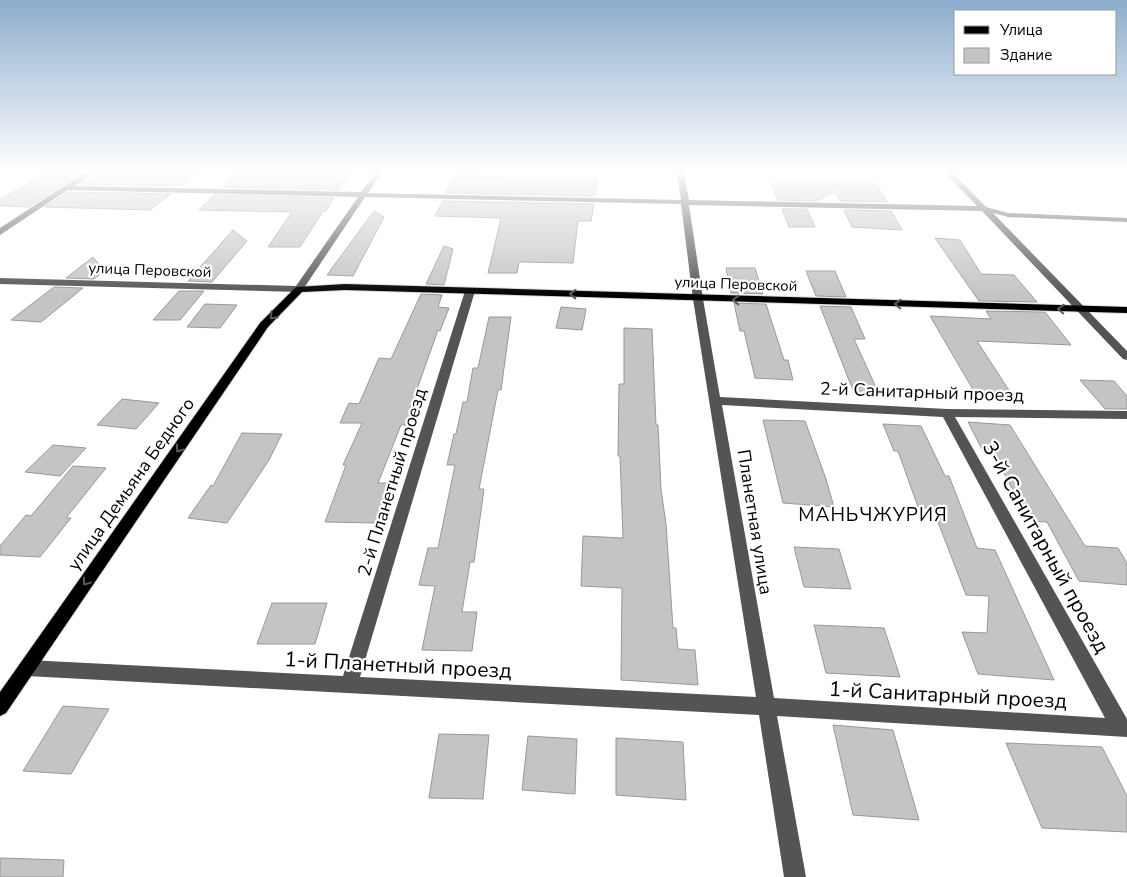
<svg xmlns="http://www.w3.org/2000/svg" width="1127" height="877" font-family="'Nunito Sans',sans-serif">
<rect width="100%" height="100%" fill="#fff"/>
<g fill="#c4c4c4" stroke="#989898">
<path d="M 45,173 L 81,173 L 29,207 L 0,206 L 0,200 Z"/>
<path d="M 95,173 L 199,173 L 181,186 L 81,184 Z"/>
<path d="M 281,173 L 349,173 L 339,190 L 222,187 L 235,174 L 280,175 Z"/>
<path d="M 455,175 L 575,180 L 576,177 L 598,178 L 595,196 L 446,193 Z"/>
<path d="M 772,184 L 876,184 L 887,202 L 840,201 L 835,192 L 816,201 L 778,200 Z"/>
<path d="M 69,192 L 171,194 L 150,210 L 45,207 Z"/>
<path d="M 214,195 L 334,198 L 326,211 L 323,211 L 300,247 L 268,247 L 292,212 L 199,210 Z"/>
<path d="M 443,201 L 594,204 L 591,221 L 578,221 L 573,263 L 519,262 L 517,273 L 488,273 L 501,218 L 435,216 Z"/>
<path d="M 782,209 L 807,209 L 815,227 L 789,227 Z"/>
<path d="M 844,210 L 891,211 L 902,230 L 852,227 Z"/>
<path d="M 374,211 L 384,217 L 353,276 L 327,275 Z"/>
<path d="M 233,230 L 247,241 L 212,282 L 188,281 Z"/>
<path d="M 935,238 L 960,240 L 981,274 L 1014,275 L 1037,302 L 979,301 Z"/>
<path d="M 444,246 L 453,249 L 444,285 L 426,284 Z"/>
<path d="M 93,257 L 104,271 L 94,279 L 66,278 Z"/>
<path d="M 726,268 L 755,268 L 763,294 L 731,293 Z"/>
<path d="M 806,271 L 835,271 L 846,297 L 816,296 Z"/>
<path d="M 54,287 L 83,288 L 41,322 L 11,320 Z"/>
<path d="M 179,291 L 204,291 L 180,320 L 153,320 Z"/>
<path d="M 421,294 L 442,295 L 438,307 L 449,308 L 440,331 L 438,330 L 411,406 L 417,406 L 410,425 L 401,425 L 378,483 L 388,483 L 377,523 L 325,522 L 346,465 L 343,465 L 362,423 L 340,423 L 349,403 L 359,404 L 379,358 L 391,359 Z"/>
<path d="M 734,303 L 766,304 L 784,360 L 788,360 L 793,380 L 755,378 L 744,331 L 740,331 Z"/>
<path d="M 205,304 L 237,305 L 220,328 L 187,327 Z"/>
<path d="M 820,306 L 851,307 L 865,339 L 854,339 L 879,394 L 854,393 Z"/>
<path d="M 561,307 L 586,309 L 582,330 L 556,328 Z"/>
<path d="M 986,311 L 1045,312 L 1071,345 L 977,341 L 1012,395 L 975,393 L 930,316 L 991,319 Z"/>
<path d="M 489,317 L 511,317 L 501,390 L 498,390 L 479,489 L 484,489 L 474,562 L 470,562 L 462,612 L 477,612 L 472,651 L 422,650 L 435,586 L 419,585 L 428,548 L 438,548 L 455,465 L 447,465 L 454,434 L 456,434 L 463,402 L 467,402 L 473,368 L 478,368 Z"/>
<path d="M 624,328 L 652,329 L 656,425 L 658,425 L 661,489 L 666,524 L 673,628 L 676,628 L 678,649 L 695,650 L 698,685 L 621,680 L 622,588 L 581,586 L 583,536 L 623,538 L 620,456 L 618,456 L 619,384 L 624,384 Z"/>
<path d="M 1080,380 L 1114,381 L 1127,396 L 1127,409 L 1105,409 Z"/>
<path d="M 122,399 L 159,403 L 136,429 L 97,425 Z"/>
<path d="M 763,420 L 805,421 L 826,479 L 834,507 L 783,503 Z"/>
<path d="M 968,422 L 1010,425 L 1085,546 L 1118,548 L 1127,563 L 1127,585 L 1079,581 L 1047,522 L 1029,521 L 995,456 L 985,455 Z"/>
<path d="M 883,424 L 921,426 L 945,476 L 949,476 L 977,548 L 995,550 L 1054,680 L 978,674 L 962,632 L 987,633 L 989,596 L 966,595 L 933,509 L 918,507 L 898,451 L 894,451 Z"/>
<path d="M 242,433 L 282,434 L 269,460 L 227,523 L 188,518 L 211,485 L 213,486 Z"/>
<path d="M 53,445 L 86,448 L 60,476 L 25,472 Z"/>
<path d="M 73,466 L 106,468 L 66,518 L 71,518 L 40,557 L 0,555 L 0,546 L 26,515 L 31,516 Z"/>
<path d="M 794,547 L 839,549 L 851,589 L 804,587 Z"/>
<path d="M 272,603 L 327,603 L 315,644 L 257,644 Z"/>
<path d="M 814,625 L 884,628 L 900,677 L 826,673 Z"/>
<path d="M 63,706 L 109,709 L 71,774 L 23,771 Z"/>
<path d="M 833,725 L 893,730 L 919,820 L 853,815 Z"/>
<path d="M 439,734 L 489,735 L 483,799 L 429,798 Z"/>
<path d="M 528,736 L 577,739 L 575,794 L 522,790 Z"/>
<path d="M 616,738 L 683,742 L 686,800 L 616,795 Z"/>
<path d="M 1006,743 L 1102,747 L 1127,796 L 1127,832 L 1042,828 Z"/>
<path d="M 0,858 L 64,860 L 63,877 L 0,877 Z"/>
</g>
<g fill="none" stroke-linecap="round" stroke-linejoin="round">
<g stroke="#dbdbdb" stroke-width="2">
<path id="major" d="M 345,284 L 1127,307 L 1127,313 L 345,290 L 302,292 L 268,327 L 6,713 L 0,716 L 0,692 L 260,323 L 296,287 Z"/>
</g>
<path fill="#545454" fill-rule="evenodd" d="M 84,173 L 93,173 L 75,186 L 361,192 L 375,173 L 381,173 L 368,193 L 681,200 L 677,173 L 684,173 L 689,200 L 977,206 L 945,173 L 953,173 L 986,207 L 1008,213 L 1127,218 L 1127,222 L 1008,217 L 993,213 L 1127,351 L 1127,360 L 1123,359 L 982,211 L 689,205 L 703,299 L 720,397 L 947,409 L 1127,411 L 1127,419 L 955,417 L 1127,719 L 1127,737 L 777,716 L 806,877 L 784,877 L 759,715 L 27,676 L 21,674 L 18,668 L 21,662 L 27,660 L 343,676 L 465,291 L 470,288 L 475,291 L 360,677 L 756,697 L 693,299 L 681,204 L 365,197 L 302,291 L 299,292 L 0,284 L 0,278 L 296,286 L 358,197 L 68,190 L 0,235 L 0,228 ZM 722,405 L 943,417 L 1105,718 L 774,698 Z"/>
<use href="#major" fill="#000" fill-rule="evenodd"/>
</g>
<defs><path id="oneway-chevron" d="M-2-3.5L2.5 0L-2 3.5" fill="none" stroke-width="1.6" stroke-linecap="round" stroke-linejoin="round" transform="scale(1.25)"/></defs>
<g stroke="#595959">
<use href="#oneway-chevron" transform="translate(573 294) rotate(-178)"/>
<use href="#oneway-chevron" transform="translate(736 300) rotate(-178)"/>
<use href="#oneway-chevron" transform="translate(898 304) rotate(-178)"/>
<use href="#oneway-chevron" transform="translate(1061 309) rotate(-178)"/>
<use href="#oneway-chevron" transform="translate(273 316) rotate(134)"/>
<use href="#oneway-chevron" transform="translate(179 449) rotate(125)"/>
<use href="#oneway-chevron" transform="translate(86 582) rotate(125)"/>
</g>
<linearGradient id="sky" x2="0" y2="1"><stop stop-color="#8cadcc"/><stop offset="0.58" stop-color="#fff"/><stop offset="1" stop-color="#fff" stop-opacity="0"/></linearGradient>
<rect width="1127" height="296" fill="url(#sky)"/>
<g text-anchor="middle" stroke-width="4.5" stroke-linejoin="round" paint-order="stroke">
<g font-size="15" fill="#000" stroke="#fff">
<text transform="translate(150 270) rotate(2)" y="5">улица Перовской</text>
<text transform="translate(736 284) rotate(2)" y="5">улица Перовской</text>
</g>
<g font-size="18" fill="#000" stroke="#fff">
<text transform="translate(922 392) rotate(2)" y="6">2-й Санитарный проезд</text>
<text transform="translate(392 482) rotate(-73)" y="6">2-й Планетный проезд</text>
<text transform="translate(131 484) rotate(-55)" y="6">улица Демьяна Бедного</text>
<text transform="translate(755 522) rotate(81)" y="6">Планетная улица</text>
</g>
<g font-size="19" letter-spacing="1" fill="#000" stroke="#fff">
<text x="873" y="521">МАНЬЧЖУРИЯ</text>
</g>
<g font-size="21" fill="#000" stroke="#fff">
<text transform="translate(1046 547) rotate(61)" y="7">3-й Санитарный проезд</text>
<text transform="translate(398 665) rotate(3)" y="7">1-й Планетный проезд</text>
<text transform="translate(948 695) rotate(3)" y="7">1-й Санитарный проезд</text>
</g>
</g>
<rect x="954" y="10" width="162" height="65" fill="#ffffff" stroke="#999999"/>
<rect x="964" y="26" width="25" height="8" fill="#000000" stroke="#999999"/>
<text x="1000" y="35" font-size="15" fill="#000000">Улица</text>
<rect x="964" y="48" width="25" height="15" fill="#c4c4c4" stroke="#999999"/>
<text x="1000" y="60" font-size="15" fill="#000000">Здание</text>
</svg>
